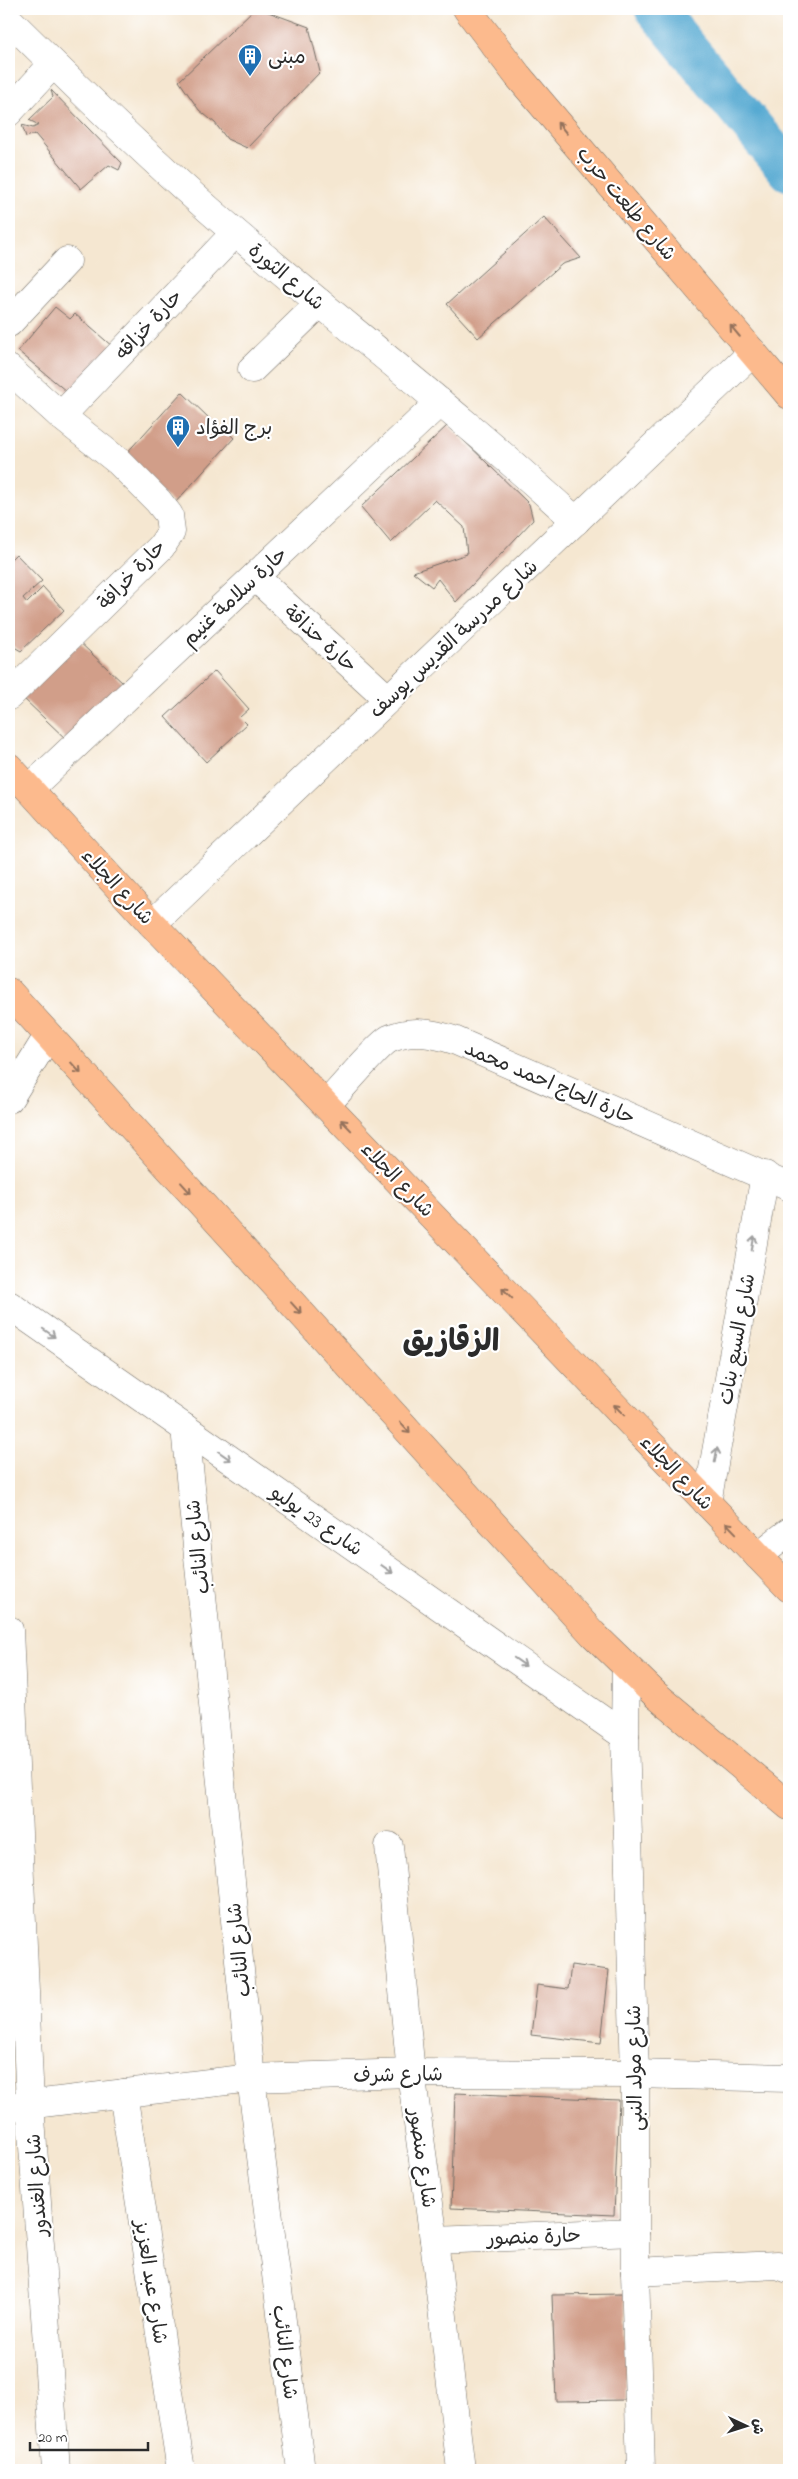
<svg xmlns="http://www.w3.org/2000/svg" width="798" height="2479" font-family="'Indie Flower','Playpen Sans Arabic',sans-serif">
<rect width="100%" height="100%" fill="#fff"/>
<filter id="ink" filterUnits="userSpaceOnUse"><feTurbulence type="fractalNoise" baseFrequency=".02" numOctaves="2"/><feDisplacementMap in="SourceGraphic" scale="10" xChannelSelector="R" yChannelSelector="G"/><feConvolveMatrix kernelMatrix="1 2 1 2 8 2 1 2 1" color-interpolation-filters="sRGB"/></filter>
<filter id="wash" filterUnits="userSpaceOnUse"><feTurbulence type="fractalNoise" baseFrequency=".0096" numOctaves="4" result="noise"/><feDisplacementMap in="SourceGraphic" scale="20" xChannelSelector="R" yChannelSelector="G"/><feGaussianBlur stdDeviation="1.12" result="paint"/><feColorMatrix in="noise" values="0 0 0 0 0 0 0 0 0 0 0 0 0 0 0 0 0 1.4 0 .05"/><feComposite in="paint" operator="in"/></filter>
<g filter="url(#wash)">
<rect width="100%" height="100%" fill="#f5e7d1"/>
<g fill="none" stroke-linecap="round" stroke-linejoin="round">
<path stroke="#55a9d1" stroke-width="41" d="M 655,9 L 789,171"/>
</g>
<g id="blocks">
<g fill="#d19e89">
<path d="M 254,9 L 260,9 L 309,27 L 320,72 L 247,148 L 227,139 L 215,123 L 199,110 L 179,81 Z"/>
<path d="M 51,90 L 122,163 L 119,170 L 109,165 L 81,189 L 35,134 L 26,137 L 22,125 L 33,128 L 39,125 L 29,120 L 53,97 Z"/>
<path d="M 544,217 L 581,258 L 562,264 L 478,338 L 447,304 Z"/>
<path d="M 55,307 L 70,319 L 75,314 L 113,347 L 72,396 L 18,351 Z"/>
<path d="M 182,392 L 211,420 L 206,425 L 215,434 L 222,427 L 234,438 L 174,504 L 123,457 Z"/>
<path d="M 448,425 L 529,504 L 533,520 L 456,602 L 438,579 L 432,587 L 413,572 L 467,554 L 464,527 L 435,500 L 391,543 L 361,507 Z"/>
<path d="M 16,554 L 42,581 L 23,598 L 27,603 L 43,587 L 64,610 L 21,651 L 9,644 L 9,561 Z"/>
<path d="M 75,638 L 124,684 L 69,742 L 21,696 Z"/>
<path d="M 215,671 L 249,709 L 240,717 L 247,724 L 206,762 L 165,717 Z"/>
<path d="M 571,1965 L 609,1970 L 601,2043 L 531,2035 L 537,1985 L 568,1989 Z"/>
<path d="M 455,2093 L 619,2100 L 614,2215 L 451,2208 Z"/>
<path d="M 625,2294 L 626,2400 L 556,2401 L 552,2295 Z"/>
</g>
</g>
</g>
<g filter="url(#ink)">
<use href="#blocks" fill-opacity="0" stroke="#726d65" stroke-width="1"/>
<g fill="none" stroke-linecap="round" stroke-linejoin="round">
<g stroke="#726d65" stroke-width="29">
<g id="street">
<path d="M 9,20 C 83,93 157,166 236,233 C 349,329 467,420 576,521"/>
<path d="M 9,112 L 52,65"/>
<path d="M 9,323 L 67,261"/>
<path d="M 9,369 L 61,416 L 119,462 L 158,501 L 169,515 L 171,532 L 161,547 L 9,696"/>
<path d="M 252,369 L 320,303"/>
<path d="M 61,416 L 235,233"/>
<path d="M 255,577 L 388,699"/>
<path d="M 29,789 L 440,402"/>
<path d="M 152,924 L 753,352"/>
<path d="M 9,1099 L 48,1036"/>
<path d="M 327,1104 C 338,1092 378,1045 389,1039 C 411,1029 432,1033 454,1040 L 789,1187"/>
<path d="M 9,1305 L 625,1736"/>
<path d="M 185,1428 L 251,2078 L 301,2470"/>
<path d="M 707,1503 L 765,1175"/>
<path d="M 758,1556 L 789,1532"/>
<path d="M 9,1630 L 30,2104 L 56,2470"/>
<path d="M 626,1666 L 625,1736 L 635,2074 L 635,2272 L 641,2470"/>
<path d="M 389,1846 L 411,2073 L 434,2240 L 461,2470"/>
<path d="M 123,2093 L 181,2470"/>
<path d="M 9,2107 L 251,2078 L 411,2073 L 635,2074 L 789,2078"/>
<path d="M 434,2240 L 635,2232"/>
<path d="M 635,2272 L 778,2265 L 789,2269"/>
</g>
</g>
<g stroke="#726d65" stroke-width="29">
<path id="primary" d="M 467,9 L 518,76 L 789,395"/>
</g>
<g stroke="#726d65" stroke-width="29">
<g id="highway">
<path d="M 9,767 L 152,924 L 789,1588"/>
<path d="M 9,992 L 593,1634 L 656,1695 L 789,1806"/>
</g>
</g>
<use href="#street" stroke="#fff" stroke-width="28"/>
<use href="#primary" stroke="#fcba8d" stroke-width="28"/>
<use href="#highway" stroke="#fcba8d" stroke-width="28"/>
</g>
<defs><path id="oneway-shaft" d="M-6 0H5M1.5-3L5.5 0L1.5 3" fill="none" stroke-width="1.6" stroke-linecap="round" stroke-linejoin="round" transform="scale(1.25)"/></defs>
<g stroke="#94725c">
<use href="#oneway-shaft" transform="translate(562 128) rotate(-130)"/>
<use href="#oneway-shaft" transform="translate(735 331) rotate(-130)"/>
<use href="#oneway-shaft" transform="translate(76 1068) rotate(48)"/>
<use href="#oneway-shaft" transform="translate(346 1125) rotate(-134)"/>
<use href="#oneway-shaft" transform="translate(186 1188) rotate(48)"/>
<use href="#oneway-shaft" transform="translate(507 1293) rotate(-134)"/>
<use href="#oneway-shaft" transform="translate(296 1308) rotate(48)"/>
<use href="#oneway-shaft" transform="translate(619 1410) rotate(-134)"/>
<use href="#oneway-shaft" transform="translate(405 1428) rotate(48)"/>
<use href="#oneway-shaft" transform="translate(731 1528) rotate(-134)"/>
</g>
<g stroke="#a0a0a0">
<use href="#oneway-shaft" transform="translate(753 1243) rotate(-80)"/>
<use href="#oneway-shaft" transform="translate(49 1333) rotate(35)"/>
<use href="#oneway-shaft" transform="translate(716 1455) rotate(-80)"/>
<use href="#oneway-shaft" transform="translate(225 1456) rotate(35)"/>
<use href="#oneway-shaft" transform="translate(387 1569) rotate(35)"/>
<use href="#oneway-shaft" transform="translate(520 1662) rotate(35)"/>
</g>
</g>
<defs>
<g id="building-pin" transform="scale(1.25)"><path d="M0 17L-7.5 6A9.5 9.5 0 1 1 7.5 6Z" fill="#1f6fb2" stroke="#fff"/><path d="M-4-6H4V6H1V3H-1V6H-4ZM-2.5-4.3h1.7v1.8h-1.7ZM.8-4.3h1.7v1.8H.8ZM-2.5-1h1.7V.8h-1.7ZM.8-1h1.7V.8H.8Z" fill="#fff"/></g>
</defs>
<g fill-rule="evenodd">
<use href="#building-pin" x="250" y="56"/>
<use href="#building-pin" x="178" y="427"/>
</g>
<g text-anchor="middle" stroke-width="4.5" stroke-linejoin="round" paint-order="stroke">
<g font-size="20" fill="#2b2b2b" stroke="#fff" text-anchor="start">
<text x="268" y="63">مبنى</text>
<text x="196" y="434">برج الفؤاد</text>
</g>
<g font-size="20" fill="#2b2b2b" stroke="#fff">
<text transform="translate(627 203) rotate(50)" y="7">شارع طلعت حرب</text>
<text transform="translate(287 276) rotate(40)" y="7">شارع الثورة</text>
<text transform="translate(148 324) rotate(-47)" y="7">حارة خزاقه</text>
<text transform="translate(131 574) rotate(-46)" y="7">حارة خرافة</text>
<text transform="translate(234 596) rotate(-43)" y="7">حارة سلامة غنيم</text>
<text transform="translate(321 638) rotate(42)" y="7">حارة حذاقة</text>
<text transform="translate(453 638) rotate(-43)" y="7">شارع مدرسة القديس يوسف</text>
<text transform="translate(118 886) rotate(47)" y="7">شارع الجلاء</text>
<text transform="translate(550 1082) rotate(23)" y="7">حارة الحاج احمد محمد</text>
<text transform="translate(398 1179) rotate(46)" y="7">شارع الجلاء</text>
<text transform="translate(736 1339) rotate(-80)" y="7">شارع السبع بنات</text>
<text transform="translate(677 1472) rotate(46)" y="7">شارع الجلاء</text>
<text transform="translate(317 1520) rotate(35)" y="7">شارع 23 يوليو</text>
<text transform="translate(197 1547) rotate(-96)" y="7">شارع النائب</text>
<text transform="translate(238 1950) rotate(-96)" y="7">شارع النائب</text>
<text transform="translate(634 2068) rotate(-91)" y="7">شارع مولد النبى</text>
<text transform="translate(398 2074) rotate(-1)" y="7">شارع شرف</text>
<text transform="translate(423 2158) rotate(82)" y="7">شارع منصور</text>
<text transform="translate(36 2185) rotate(-94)" y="7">شارع الغندور</text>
<text transform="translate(534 2236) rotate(-2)" y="7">حارة منصور</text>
<text transform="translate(152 2282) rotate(81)" y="7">شارع عبد العزيز</text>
<text transform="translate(286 2352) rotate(83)" y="7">شارع النائب</text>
</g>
<g font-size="30" font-weight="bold" fill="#2b2b2b" stroke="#fff">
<text x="451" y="1350">الزقازيق</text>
</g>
</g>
<rect width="798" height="2479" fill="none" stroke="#fff" stroke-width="30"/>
<g transform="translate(746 2426) rotate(94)" stroke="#ffffff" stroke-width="4" paint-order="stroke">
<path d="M0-4L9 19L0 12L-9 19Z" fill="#2b2b2b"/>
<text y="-8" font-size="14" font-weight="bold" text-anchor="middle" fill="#2b2b2b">ش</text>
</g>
<path d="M30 2442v8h118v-8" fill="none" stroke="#2b2b2b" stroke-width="2.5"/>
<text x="38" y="2442" font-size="15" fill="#2b2b2b" stroke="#ffffff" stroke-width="4" paint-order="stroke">20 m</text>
</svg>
